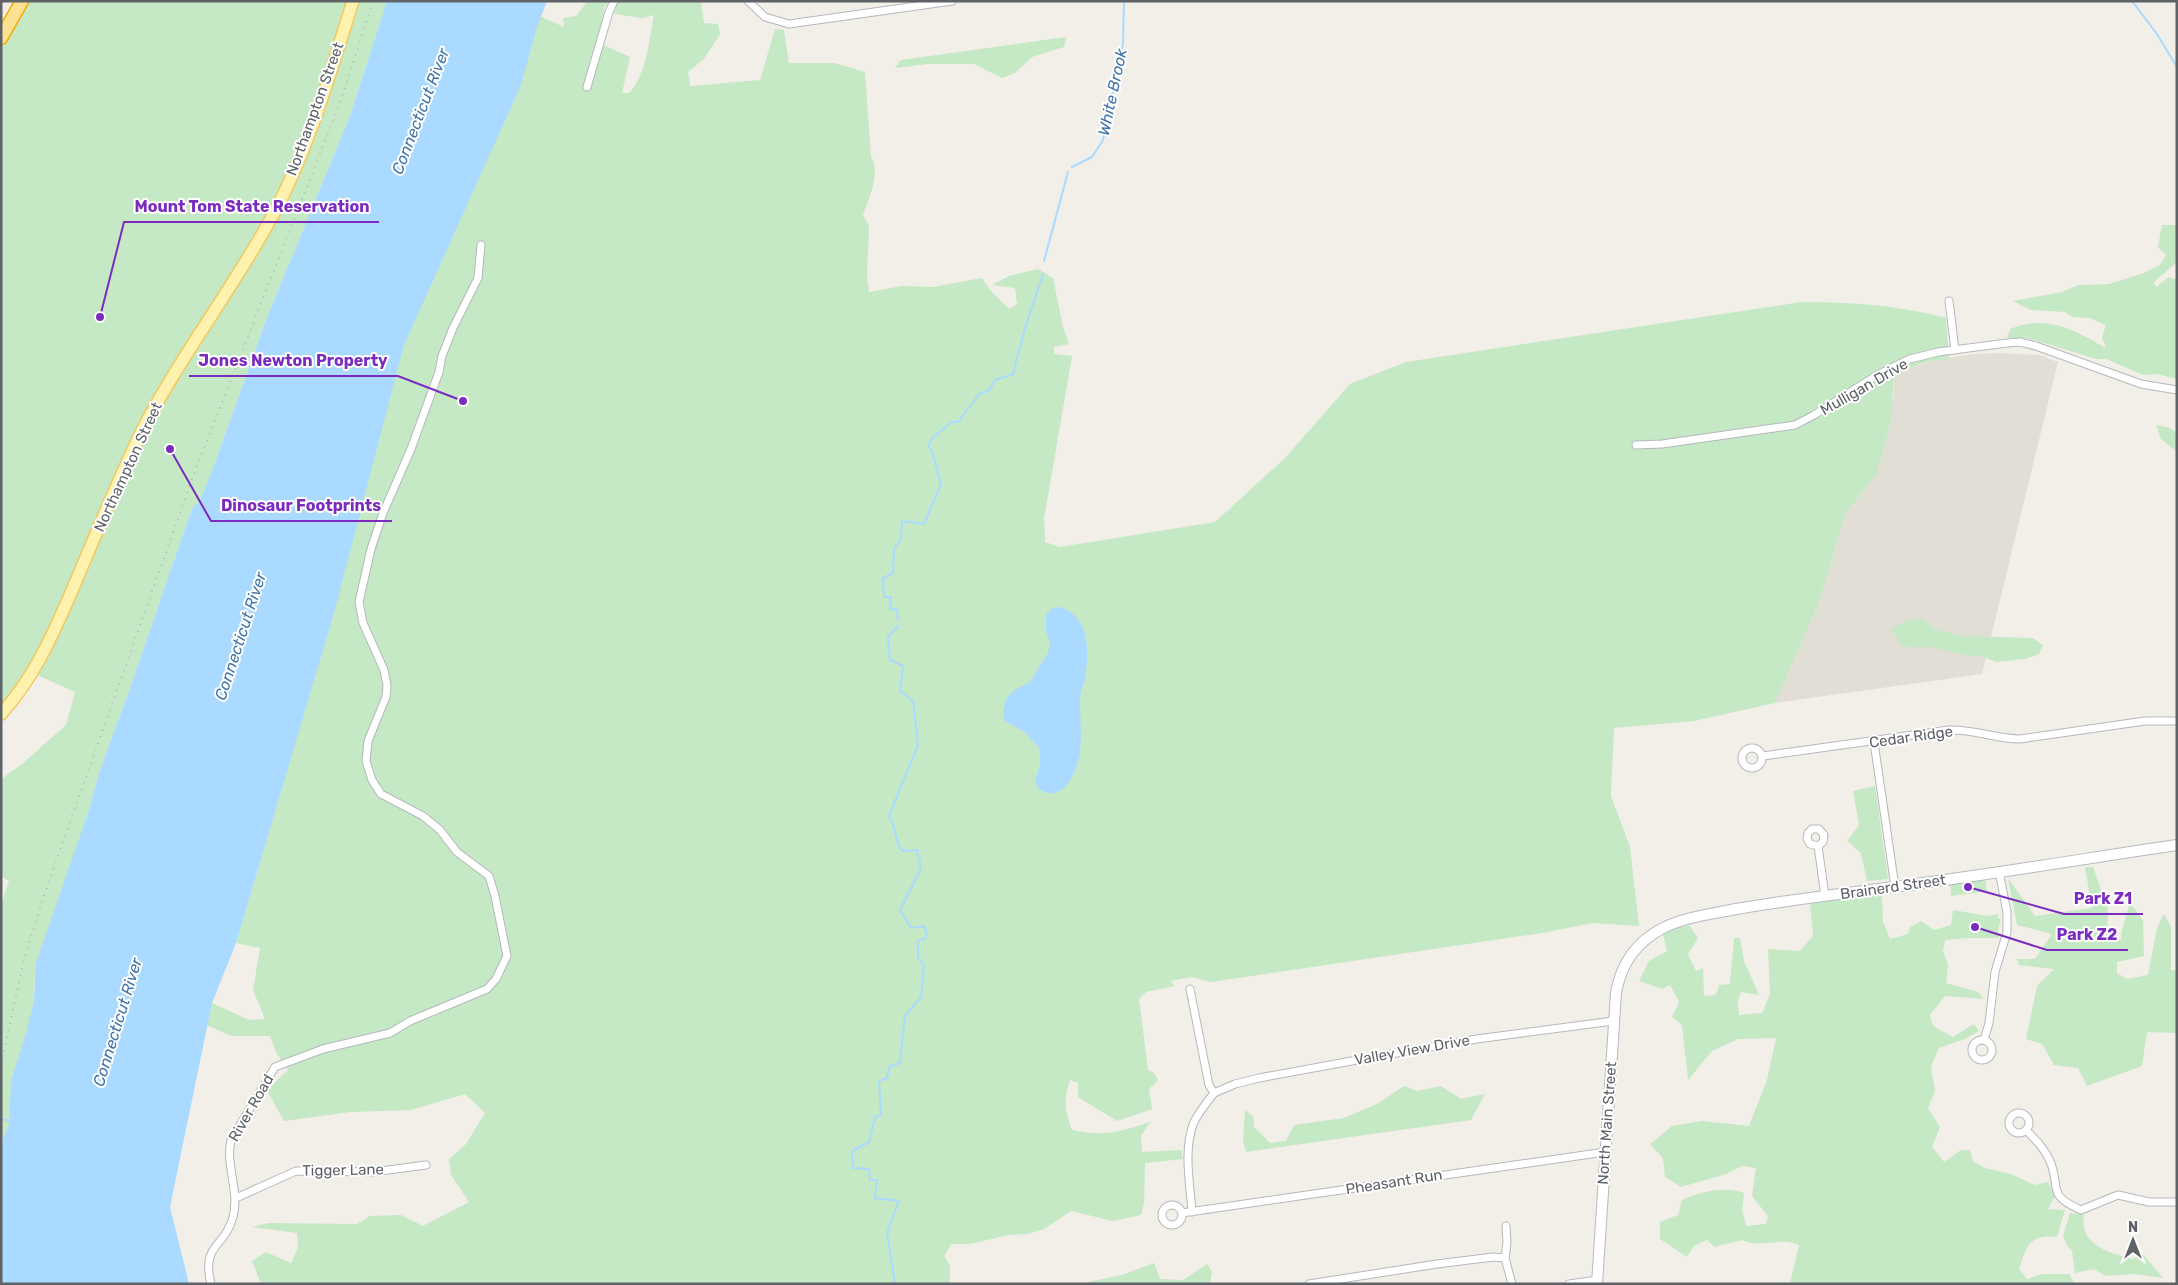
<svg xmlns="http://www.w3.org/2000/svg" width="2178" height="1285" font-family="Rubik,sans-serif">
<rect width="100%" height="100%" fill="#f1efe8"/>
<path fill="#e1ded6" d="M 2000,353 L 2039,355 L 2058,362 L 1982,674 L 1775,703 L 1820,600 L 1845,514 L 1877,473 L 1894,394 L 1894,379 L 1904,370 L 1936,360 L 1974,354 Z"/>
<g fill="#c5e8c5">
<path d="M 28,1 L 387,1 L 350,116 L 266,320 L 212,471 L 199,502 L 193,507 L 187,523 L 129,691 L 99,773 L 89,810 L 34,983 L 34,1000 L 9,1125 L 1,1143 L 1,905 L 9,881 L 1,876 L 1,779 L 22,764 L 66,725 L 75,692 L 37,675 L 1,713 L 1,50 Z"/>
<path d="M 588,1 L 609,1 L 605,6 L 597,42 L 630,57 L 622,93 L 629,93 C 647,74 649,40 654,15 L 643,18 L 614,14 L 618,1 L 701,1 L 704,23 L 718,24 L 720,34 L 704,59 L 688,72 L 690,86 L 760,80 L 775,29 L 784,30 L 789,63 L 835,63 L 865,72 L 871,156 C 881,173 869,199 863,215 L 869,226 L 867,278 L 869,292 L 902,286 L 933,287 L 982,278 L 991,291 L 1009,309 L 1017,304 L 1015,288 L 992,285 L 1009,276 L 1038,269 L 1053,278 L 1063,327 L 1069,344 L 1054,347 L 1054,354 L 1072,356 L 1044,519 L 1045,542 L 1060,547 L 1215,522 L 1286,457 L 1350,384 L 1406,362 L 1802,302 C 1852,302 1897,305 1946,318 L 1949,359 C 1929,360 1909,366 1894,379 L 1891,420 L 1877,473 L 1845,514 L 1820,600 L 1775,703 L 1694,721 L 1614,728 L 1611,796 L 1630,847 L 1639,926 L 1593,923 L 1542,933 L 1211,982 L 1191,977 L 1170,981 L 1175,986 L 1146,992 L 1139,999 L 1148,1070 L 1154,1073 L 1158,1080 L 1149,1089 L 1152,1109 L 1117,1121 L 1078,1097 L 1078,1083 L 1070,1080 C 1063,1099 1065,1112 1072,1130 C 1106,1137 1118,1132 1150,1122 L 1141,1136 L 1142,1152 L 1181,1150 L 1183,1159 L 1145,1163 L 1144,1203 L 1141,1215 L 1113,1221 L 1071,1211 L 1044,1229 L 1027,1234 L 1009,1235 L 970,1244 L 951,1244 L 944,1256 L 950,1266 L 950,1284 L 261,1284 L 252,1261 L 266,1252 L 291,1263 L 298,1248 L 297,1233 L 252,1227 L 268,1223 L 357,1224 L 370,1216 L 401,1215 L 423,1226 L 469,1202 L 451,1175 L 449,1159 L 466,1144 L 485,1113 L 465,1094 L 411,1110 L 351,1112 L 284,1121 L 267,1090 L 288,1070 L 277,1054 L 270,1036 L 232,1036 L 206,1025 L 212,1003 L 249,1020 L 265,1019 L 253,990 L 260,948 L 236,943 L 275,811 L 402,295 L 531,12 L 564,27 L 563,18 L 576,16 Z"/>
<path d="M 1066,37 L 1064,47 L 1032,57 L 1015,73 L 1002,78 L 974,64 L 928,64 L 895,68 L 901,60 Z"/>
<path d="M 2162,225 L 2177,225 L 2177,262 L 2154,282 L 2156,287 L 2169,277 L 2177,280 L 2177,379 L 2157,374 L 2143,375 L 2106,359 L 2096,359 L 2031,339 L 2007,338 L 2010,329 C 2047,314 2074,330 2106,348 L 2102,337 L 2106,325 L 2090,318 L 2072,317 L 2065,312 L 2031,310 L 2013,301 L 2062,292 L 2079,285 L 2109,284 L 2144,273 L 2160,265 L 2166,255 L 2158,247 Z"/>
<path d="M 2156,425 L 2171,428 L 2177,434 L 2177,452 L 2161,439 Z"/>
<path d="M 1922,619 L 1937,630 L 1961,636 L 2033,638 L 2043,645 L 2039,654 L 2025,659 L 1996,662 L 1980,656 L 1966,655 L 1931,647 L 1906,647 L 1899,644 L 1898,638 L 1890,630 L 1905,621 Z"/>
<path d="M 1875,786 L 1888,879 L 1867,881 L 1861,853 L 1847,841 L 1859,825 L 1853,791 Z"/>
<path d="M 2085,867 L 2093,867 L 2108,909 L 2107,939 L 2121,940 L 2122,930 L 2130,902 L 2143,921 L 2144,956 L 2117,962 L 2117,973 L 2127,979 L 2148,975 L 2157,928 L 2164,914 L 2171,926 L 2171,970 L 2177,970 L 2177,1033 L 2147,1032 L 2142,1066 L 2087,1086 L 2078,1068 L 2054,1065 L 2042,1044 L 2026,1039 L 2037,986 L 2054,969 L 2019,965 L 2017,959 L 2035,959 L 2052,934 L 2017,925 L 2008,878 L 2035,916 L 2092,908 Z"/>
<path d="M 1985,877 L 1987,891 L 1951,896 L 1950,883 Z"/>
<path d="M 1882,894 L 1883,921 L 1890,939 L 1908,934 L 1910,927 L 1921,921 L 1934,930 L 1951,925 L 1953,910 L 1987,916 L 1998,914 L 1998,918 L 2001,919 L 1998,930 L 1999,938 L 1968,938 L 1945,940 L 1943,951 L 1948,964 L 1946,983 L 1978,992 L 1984,999 L 1945,996 L 1930,1015 L 1933,1026 L 1953,1037 L 1974,1024 L 1979,1031 L 1965,1039 L 1939,1048 L 1931,1067 L 1935,1091 L 1928,1108 L 1940,1127 L 1932,1147 L 1944,1162 L 1961,1150 L 1970,1150 L 1973,1161 L 1985,1168 L 2011,1174 L 2035,1185 L 2048,1182 L 2055,1196 L 2048,1209 L 2065,1210 L 2057,1237 C 2029,1234 2027,1246 2019,1269 L 2027,1279 L 2042,1274 L 2069,1274 L 2073,1281 L 2072,1284 L 1788,1284 L 1790,1283 L 1799,1245 C 1780,1236 1760,1249 1742,1240 L 1714,1247 L 1707,1240 L 1694,1246 L 1687,1257 L 1660,1239 L 1660,1222 L 1678,1215 L 1682,1200 C 1701,1191 1724,1186 1744,1193 L 1742,1210 L 1746,1226 L 1766,1224 L 1768,1216 L 1752,1196 L 1756,1168 L 1742,1166 L 1726,1174 L 1681,1187 L 1665,1177 L 1663,1158 L 1650,1144 L 1672,1126 L 1702,1121 L 1749,1126 L 1767,1080 L 1776,1038 L 1738,1039 L 1712,1051 L 1688,1080 L 1682,1025 L 1672,1017 L 1679,1002 L 1670,985 L 1662,989 L 1639,981 L 1649,961 L 1667,951 L 1663,933 L 1689,925 L 1698,938 L 1688,954 L 1696,971 L 1703,968 L 1704,996 L 1716,995 L 1719,985 L 1730,984 L 1734,938 L 1740,938 L 1744,961 L 1759,995 L 1741,992 L 1738,1001 L 1739,1015 L 1762,1013 L 1770,994 L 1768,949 L 1800,951 L 1813,936 L 1810,903 Z"/>
<path d="M 1404,1086 L 1417,1091 L 1441,1086 L 1461,1099 L 1485,1094 L 1471,1120 L 1246,1152 L 1243,1140 L 1245,1110 L 1253,1116 L 1254,1127 L 1270,1143 L 1286,1141 L 1294,1125 L 1344,1118 L 1377,1104 Z"/>
<path d="M 2070,1213 L 2083,1214 C 2084,1219 2083,1226 2085,1231 C 2091,1249 2117,1255 2133,1259 L 2142,1253 L 2163,1278 L 2134,1274 L 2106,1276 L 2094,1269 L 2075,1273 L 2072,1250 L 2068,1247 L 2063,1236 Z"/>
<path d="M 1154,1263 L 1160,1279 L 1183,1280 L 1207,1264 L 1212,1272 L 1210,1284 L 1079,1284 L 1122,1275 Z"/>
</g>
<g fill="#aadaff">
<path d="M 387,1 L 547,1 L 537,27 L 521,85 L 404,345 L 334,613 L 236,943 L 212,1003 L 170,1207 L 189,1284 L 1,1284 L 1,1143 L 9,1125 L 11,1081 L 27,1030 L 34,1000 L 36,963 L 89,810 L 99,773 L 129,691 L 187,523 L 193,507 L 199,502 L 212,471 L 266,320 L 350,116 Z"/>
<path d="M 1059,607 C 1091,616 1089,653 1085,679 C 1083,686 1080,693 1080,701 C 1080,718 1082,734 1080,751 C 1078,771 1063,805 1039,789 L 1035,782 L 1040,764 L 1040,749 L 1025,732 L 1005,721 L 1003,712 L 1006,699 L 1013,691 L 1030,682 L 1048,653 L 1050,644 L 1046,631 L 1046,615 L 1052,608 Z"/>
</g>
<g fill="none" stroke-linecap="round" stroke-linejoin="round">
<g stroke="#aadaff" stroke-width="2">
<path d="M 2132,1 L 2157,34 L 2177,67"/>
<path d="M 1072,167 L 1092,157 L 1103,140 L 1123,44 L 1124,1"/>
<path d="M 1044,261 L 1068,172"/>
<path d="M 898,620 L 897,610 L 890,609 L 891,597 L 884,597 L 883,578 L 893,573 L 894,549 L 901,539 L 902,521 L 924,524 L 941,484 L 932,451 L 928,446 L 933,437 L 952,422 L 958,422 L 980,393 L 989,391 L 995,380 L 1013,374 L 1025,328 L 1043,274"/>
<path d="M 1,1119 L 11,1121"/>
<path d="M 895,1284 L 887,1233 L 899,1201 L 875,1198 L 877,1180 L 870,1180 L 869,1169 L 853,1168 L 852,1151 L 869,1142 L 875,1117 L 881,1115 L 879,1081 L 887,1078 L 889,1067 L 900,1063 L 905,1016 L 921,997 L 924,965 L 918,957 L 918,940 L 925,939 L 927,933 L 924,926 L 911,928 L 900,910 L 921,868 L 917,850 L 902,851 C 894,841 897,827 889,816 L 918,745 L 913,701 L 900,691 L 903,666 L 890,660 L 888,637 L 898,626"/>
</g>
<g stroke="#b5b8bc" stroke-width="9">
<g id="street">
<path d="M 748,1 L 765,17 L 789,24 L 952,1"/>
<path d="M 587,87 L 609,12 L 614,1"/>
<path d="M 1949,301 L 1955,350"/>
<path d="M 1636,445 L 1662,444 L 1795,425 L 1814,415 L 1879,374 L 1910,359 L 1938,352 L 2007,343 L 2020,342 L 2036,346 L 2141,384 L 2177,390"/>
<path d="M 1874,742 L 1895,887"/>
<circle cx="1752" cy="758" r="10"/>
<path d="M 1763,756 L 1949,730 C 1974,729 1996,739 2020,739 L 2145,721 L 2177,721"/>
<path d="M 1818,846 L 1810,844 L 1807,839 L 1808,833 L 1812,829 L 1819,829 L 1824,835 L 1823,842 L 1818,846 L 1825,896"/>
<path d="M 1190,989 L 1209,1085 L 1214,1093 C 1207,1102 1199,1112 1194,1122 C 1183,1149 1190,1184 1192,1212"/>
<path d="M 1984,1040 L 1989,1023 L 1995,972 L 2007,932 L 2007,912 L 1999,871"/>
<circle cx="1982" cy="1050" r="10"/>
<path d="M 1214,1093 L 1235,1084 L 1259,1078 L 1368,1058 L 1477,1039 L 1613,1021"/>
<circle cx="2019" cy="1123" r="10"/>
<path d="M 2026,1130 C 2036,1140 2044,1148 2050,1161 C 2061,1188 2046,1195 2081,1210 L 2118,1195 L 2149,1202 L 2177,1202"/>
<path d="M 236,1198 L 296,1171 L 373,1172 L 426,1165"/>
<circle cx="1172" cy="1215" r="10"/>
<path d="M 1182,1213 L 1605,1152"/>
<path d="M 1506,1226 L 1507,1243 L 1505,1258 L 1512,1284"/>
<path d="M 211,1284 C 201,1243 225,1248 233,1217 C 240,1191 225,1165 231,1140 L 275,1067 L 323,1049 L 390,1033 L 410,1021 L 487,989 L 496,979 L 507,956 L 495,896 L 489,876 L 457,852 L 440,830 L 423,816 L 381,794 L 372,780 L 366,761 L 368,741 L 386,697 L 387,685 L 384,670 L 363,623 L 359,602 L 371,549 L 383,513 L 411,449 L 439,372 L 442,356 L 453,328 L 478,278 L 481,245"/>
<path d="M 1309,1284 L 1437,1264 L 1493,1257 L 1505,1258"/>
<path d="M 1569,1284 L 1597,1280"/>
</g>
</g>
<g stroke="#b6babf" stroke-width="12">
<path id="secondary" d="M 1597,1284 L 1616,993 C 1621,963 1636,942 1663,928 C 1685,917 1711,914 1736,909 C 1788,900 1840,894 1893,887 C 1988,875 2082,859 2177,845"/>
</g>
<g stroke="#f2c960" stroke-width="14">
<path id="primary" d="M 1,714 C 35,677 54,632 74,586 C 96,534 117,482 142,431 C 180,356 233,289 273,215 C 309,148 330,74 353,1"/>
</g>
<g stroke="#f9ab00" stroke-width="15">
<path id="highway" d="M 1,38 L 22,1"/>
</g>
<use href="#street" stroke="#fff" stroke-width="7"/>
<use href="#secondary" stroke="#fff" stroke-width="10"/>
<use href="#primary" stroke="#fff2af" stroke-width="11"/>
<use href="#highway" stroke="#fde293" stroke-width="12"/>
<path stroke="#b6b7b8" stroke-width="2" stroke-dasharray="1 6" stroke-linecap="butt" d="M 1,1065 L 25,955 L 49,881 L 195,471 L 340,103 L 373,1"/>
</g>
<g text-anchor="middle" stroke-width="4" stroke-linejoin="round" paint-order="stroke">
<g font-size="15" fill="#5f6368" stroke="#fff">
<text transform="translate(315 109) rotate(-70)" y="5">Northampton Street</text>
<text transform="translate(1864 387) rotate(-30)" y="5">Mulligan Drive</text>
<text transform="translate(128 467) rotate(-65)" y="5">Northampton Street</text>
<text transform="translate(1911 737) rotate(-8)" y="5">Cedar Ridge</text>
<text transform="translate(1893 887) rotate(-8)" y="5">Brainerd Street</text>
<text transform="translate(1412 1050) rotate(-10)" y="5">Valley View Drive</text>
<text transform="translate(251 1108) rotate(-60)" y="5">River Road</text>
<text transform="translate(1607 1123) rotate(-86)" y="5">North Main Street</text>
<text transform="translate(343 1170) rotate(-1)" y="5">Tigger Lane</text>
<text transform="translate(1394 1182) rotate(-9)" y="5">Pheasant Run</text>
</g>
<g font-size="16" font-style="italic" fill="#4174aa" stroke="#fff">
<text transform="translate(1112 92) rotate(-78)" y="6">White Brook</text>
<text transform="translate(420 111) rotate(-69)" y="6">Connecticut River</text>
<text transform="translate(240 636) rotate(-72)" y="6">Connecticut River</text>
<text transform="translate(117 1022) rotate(-73)" y="6">Connecticut River</text>
</g>
</g>
<path fill="none" stroke="#7b2cbf" stroke-width="2" d="M100 317L124 222H379M463 401L398 376H189M170 449L211 521H392M1968 887L2064 914H2143M1975 927L2047 950H2128"/>
<g fill="#7b2cbf" stroke="#fff" stroke-width="2">
<circle cx="100" cy="317" r="5"/>
<circle cx="463" cy="401" r="5"/>
<circle cx="170" cy="449" r="5"/>
<circle cx="1968" cy="887" r="5"/>
<circle cx="1975" cy="927" r="5"/>
</g>
<g font-size="16" text-anchor="middle" font-weight="bold" fill="#7b2cbf" stroke="#fff" stroke-width="4" stroke-linejoin="round" paint-order="stroke">
<text x="252" y="212">Mount Tom State Reservation</text>
<text x="293" y="366">Jones Newton Property</text>
<text x="301" y="511">Dinosaur Footprints</text>
<text x="2103" y="904">Park Z1</text>
<text x="2087" y="940">Park Z2</text>
</g>
<rect width="2178" height="1285" fill="none" stroke="#5f6368" stroke-width="5"/>
<g transform="translate(2133 1240)" stroke="#ffffff" stroke-width="4" paint-order="stroke">
<path d="M0-4L9 19L0 12L-9 19Z" fill="#5f6368"/>
<text y="-8" font-size="14" font-weight="bold" text-anchor="middle" fill="#5f6368">N</text>
</g>
</svg>
